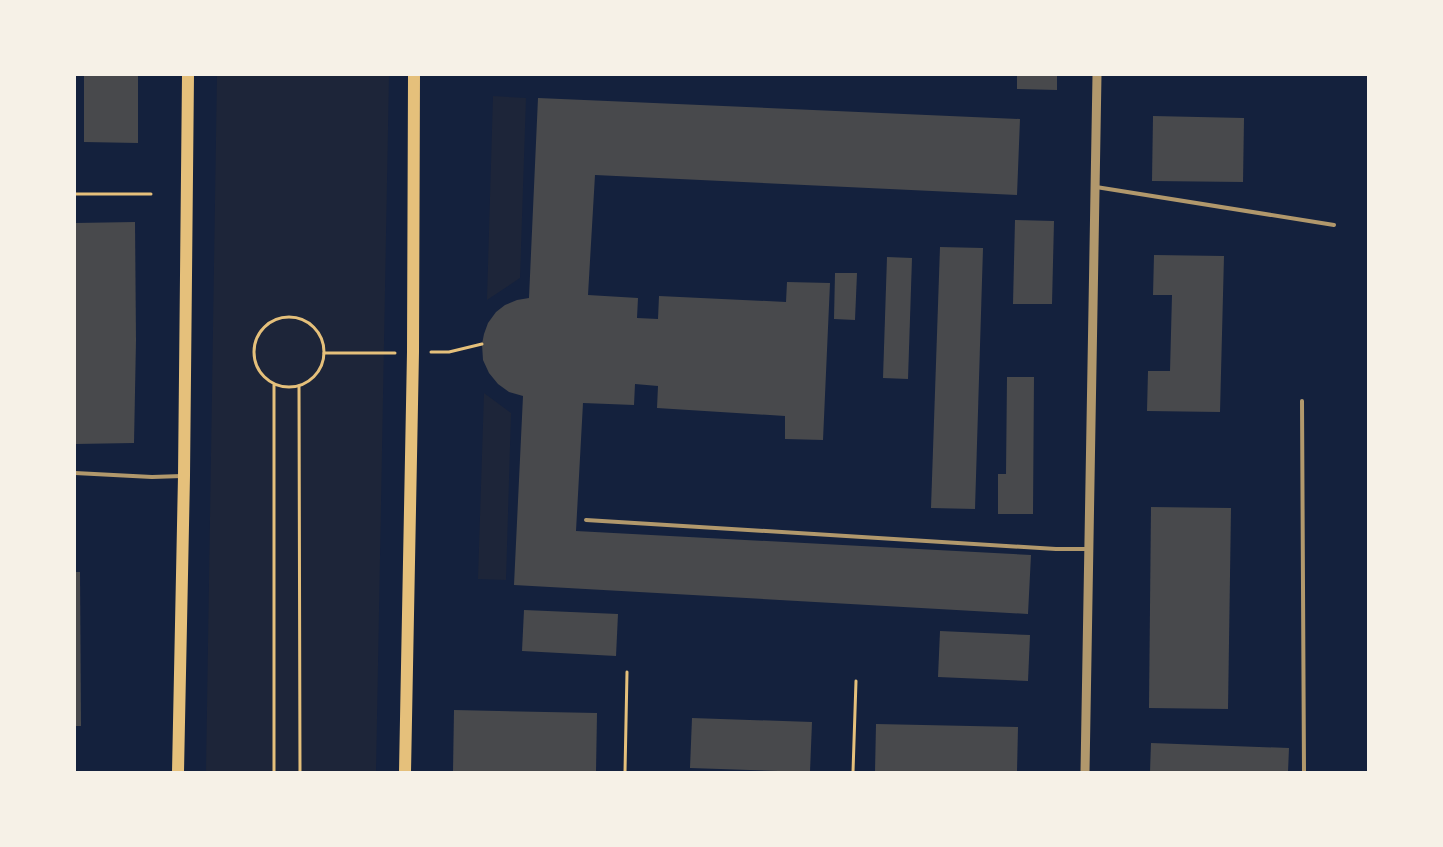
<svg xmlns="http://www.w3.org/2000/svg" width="1443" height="847" font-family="Rubik,sans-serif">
<rect width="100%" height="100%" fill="#14213d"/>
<g fill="#1d2539">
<path d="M 217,75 L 389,75 L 376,772 L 206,772 Z"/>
<path d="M 493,96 L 526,98 L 520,278 L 487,300 Z"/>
<path d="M 484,393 L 511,413 L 506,580 L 478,579 Z"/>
</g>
<g fill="#48494c">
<path d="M 84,75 L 138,75 L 138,143 L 84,142 Z"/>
<path d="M 1017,75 L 1057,75 L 1057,90 L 1017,89 Z"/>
<path d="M 538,98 L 1020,119 L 1017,195 L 595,175 L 588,295 L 638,298 L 637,318 L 658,319 L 659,296 L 786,302 L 787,282 L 830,283 L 823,440 L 785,439 L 785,416 L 657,408 L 658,386 L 635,384 L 634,405 L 583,403 L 576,531 L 1031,555 L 1028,614 L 514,585 L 523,396 L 509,392 L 498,384 L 489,373 L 483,360 L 482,344 L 484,334 L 488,323 L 496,312 L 505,305 L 517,300 L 529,298 Z"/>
<path d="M 1153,116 L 1244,118 L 1243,182 L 1152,181 Z"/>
<path d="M 1015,220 L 1054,221 L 1052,304 L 1013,304 Z"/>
<path d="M 135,222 L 136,340 L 134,443 L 75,444 L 75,223 Z"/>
<path d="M 940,247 L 983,248 L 975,509 L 931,508 Z"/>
<path d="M 1154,255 L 1224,256 L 1220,412 L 1147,411 L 1148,371 L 1170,371 L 1172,295 L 1153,295 Z"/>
<path d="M 887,257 L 912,258 L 908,379 L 883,378 Z"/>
<path d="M 835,273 L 857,273 L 855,320 L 834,319 Z"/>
<path d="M 1007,377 L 1034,377 L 1033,514 L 998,514 L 998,474 L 1006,474 Z"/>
<path d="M 1151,507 L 1231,508 L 1228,709 L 1149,708 Z"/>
<path d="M 75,572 L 80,572 L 81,726 L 75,726 Z"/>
<path d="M 524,610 L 618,614 L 616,656 L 522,651 Z"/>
<path d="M 940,631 L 1030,635 L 1028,681 L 938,677 Z"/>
<path d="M 454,710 L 597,713 L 596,772 L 453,772 Z"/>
<path d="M 692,718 L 812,722 L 810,772 L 690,768 Z"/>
<path d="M 876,724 L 1018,727 L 1017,772 L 875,772 Z"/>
<path d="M 1151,743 L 1289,748 L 1288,772 L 1150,772 Z"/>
</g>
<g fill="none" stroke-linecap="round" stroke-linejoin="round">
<g stroke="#e5c07b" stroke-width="3">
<path d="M 75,194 L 151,194"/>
<circle cx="289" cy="352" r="35"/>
<path d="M 431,352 L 449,352 L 482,344"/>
<path d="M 324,353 L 395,353"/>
<path d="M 274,385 L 274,772"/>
<path d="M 299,386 L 300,772"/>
<path d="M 625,772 L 627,672"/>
<path d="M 853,772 L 856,681"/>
</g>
<g stroke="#b1986c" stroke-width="4">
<path d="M 1096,187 L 1334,225"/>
<path d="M 1302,401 L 1304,772"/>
<path d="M 75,473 L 152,477 L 182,476"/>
<path d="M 586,520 L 1056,549 L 1089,549"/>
</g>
<path stroke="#b1986c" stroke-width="9" d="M 1085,772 L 1097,75"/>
<g stroke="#e5c07b" stroke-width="12">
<path d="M 178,772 L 184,476 L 188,75"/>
<path d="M 405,772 L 413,352 L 414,75"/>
</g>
</g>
<rect width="1443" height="847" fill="none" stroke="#f6f1e7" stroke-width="152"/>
</svg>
